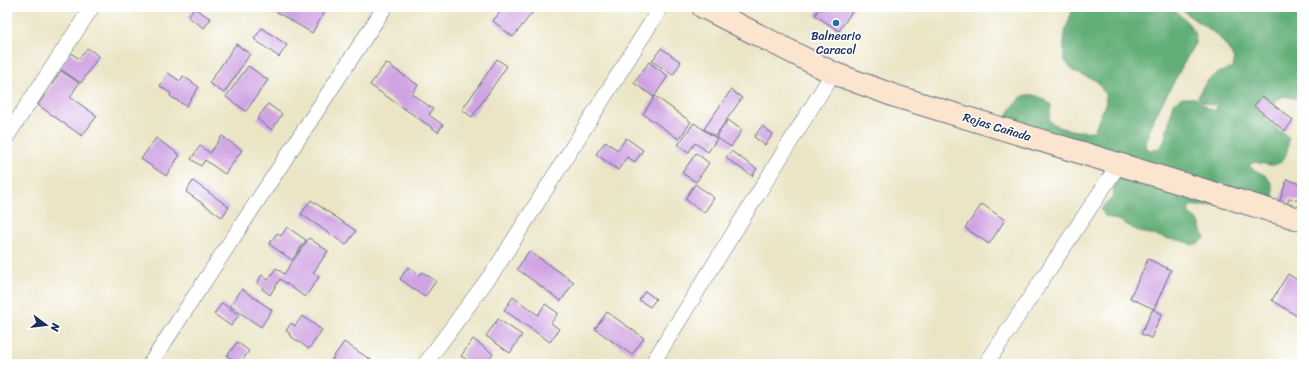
<svg xmlns="http://www.w3.org/2000/svg" width="1309" height="371" font-family="Sriracha,sans-serif">
<rect width="100%" height="100%" fill="#fff"/>
<filter id="ink" filterUnits="userSpaceOnUse"><feTurbulence type="fractalNoise" baseFrequency=".025" numOctaves="2"/><feDisplacementMap in="SourceGraphic" scale="8" xChannelSelector="R" yChannelSelector="G"/><feConvolveMatrix kernelMatrix="1 2 1 2 8 2 1 2 1" color-interpolation-filters="sRGB"/></filter>
<filter id="wash" filterUnits="userSpaceOnUse"><feTurbulence type="fractalNoise" baseFrequency=".012" numOctaves="4" result="noise"/><feDisplacementMap in="SourceGraphic" scale="16" xChannelSelector="R" yChannelSelector="G"/><feGaussianBlur stdDeviation="0.9" result="paint"/><feColorMatrix in="noise" values="0 0 0 0 0 0 0 0 0 0 0 0 0 0 0 0 0 1.4 0 .05"/><feComposite in="paint" operator="in"/></filter>
<g filter="url(#wash)">
<rect width="100%" height="100%" fill="#ebe5c6"/>
<path fill="#62ae77" stroke="#3e6e6a" d="M 1073,7 L 1171,7 C 1178,13 1195,28 1196,36 C 1196,39 1195,41 1195,43 L 1153,120 L 1145,147 L 1152,151 L 1159,148 L 1164,142 L 1174,103 L 1181,98 L 1196,98 L 1207,108 L 1215,111 L 1218,103 L 1212,105 L 1203,102 L 1198,98 C 1202,81 1217,71 1233,68 L 1234,60 L 1231,53 L 1221,39 L 1213,32 L 1188,15 L 1180,7 L 1302,7 L 1302,100 L 1284,96 L 1277,99 L 1273,106 L 1267,111 L 1264,119 L 1288,137 C 1289,149 1286,165 1271,165 C 1266,165 1260,163 1255,162 L 1249,165 C 1253,170 1257,171 1263,174 C 1275,182 1274,194 1272,207 C 1255,206 1238,203 1222,204 C 1211,204 1203,208 1191,205 L 1188,212 L 1199,222 L 1205,238 L 1199,243 L 1192,245 L 1184,241 L 1169,239 L 1140,232 L 1120,221 L 1105,216 L 1101,209 L 1113,197 L 1114,181 L 1118,174 L 1006,123 C 1007,114 1010,110 1015,104 C 1017,102 1020,98 1022,97 C 1031,91 1044,98 1051,105 L 1049,120 C 1059,131 1079,132 1094,131 L 1106,102 L 1105,94 L 1097,81 L 1074,72 L 1064,60 L 1064,36 Z"/>
<g id="blocks">
<g fill="#d0a4e3">
<path d="M 277,7 L 328,7 L 312,33 L 275,11 Z"/>
<path d="M 504,7 L 537,7 L 513,37 L 493,21 Z"/>
<path d="M 820,7 L 855,7 L 839,31 L 815,15 Z"/>
<path d="M 194,8 L 211,19 L 204,28 L 188,17 Z"/>
<path d="M 262,28 L 287,45 L 279,57 L 254,39 Z"/>
<path d="M 236,44 L 250,54 L 224,93 L 209,83 Z"/>
<path d="M 87,48 L 99,56 L 81,83 L 59,68 L 70,52 L 79,59 Z"/>
<path d="M 661,48 L 681,62 L 673,75 L 652,61 Z"/>
<path d="M 497,59 L 507,66 L 472,117 L 462,110 Z"/>
<path d="M 649,62 L 668,76 L 654,97 L 634,83 Z"/>
<path d="M 386,63 L 418,85 L 412,94 L 433,109 L 429,115 L 443,125 L 438,132 L 370,85 Z"/>
<path d="M 248,66 L 268,80 L 246,111 L 226,97 Z"/>
<path d="M 61,71 L 79,83 L 70,97 L 97,116 L 82,136 L 38,105 Z"/>
<path d="M 168,73 L 180,81 L 183,76 L 199,87 L 186,106 L 170,96 L 171,94 L 160,86 Z"/>
<path d="M 731,90 L 742,98 L 715,136 L 704,129 Z"/>
<path d="M 655,96 L 691,122 L 679,139 L 643,114 Z"/>
<path d="M 1262,96 L 1293,120 L 1285,131 L 1254,106 Z"/>
<path d="M 268,104 L 282,114 L 272,130 L 257,119 Z"/>
<path d="M 728,120 L 742,130 L 731,147 L 716,137 Z"/>
<path d="M 694,123 L 717,139 L 708,152 L 695,143 L 689,152 L 678,145 Z"/>
<path d="M 762,126 L 773,134 L 765,145 L 754,137 Z"/>
<path d="M 222,136 L 242,150 L 225,174 L 205,160 L 201,166 L 191,159 L 200,146 L 210,153 Z"/>
<path d="M 156,138 L 180,155 L 166,176 L 141,159 Z"/>
<path d="M 626,138 L 643,150 L 635,162 L 627,157 L 618,170 L 596,154 L 605,142 L 618,150 Z"/>
<path d="M 731,151 L 757,169 L 752,176 L 726,158 Z"/>
<path d="M 696,153 L 709,163 L 696,182 L 682,173 Z"/>
<path d="M 1287,179 L 1302,185 L 1302,202 L 1289,198 L 1287,206 L 1279,203 Z"/>
<path d="M 193,181 L 229,207 L 222,217 L 186,192 Z"/>
<path d="M 695,184 L 714,198 L 704,213 L 685,199 Z"/>
<path d="M 311,200 L 356,231 L 346,245 L 301,214 Z"/>
<path d="M 982,204 L 1005,220 L 989,244 L 965,228 Z"/>
<path d="M 287,227 L 306,240 L 292,260 L 269,244 L 277,233 L 281,236 Z"/>
<path d="M 309,238 L 328,251 L 313,273 L 319,277 L 305,297 L 280,279 L 270,295 L 262,289 L 263,287 L 257,283 L 262,275 L 268,280 L 276,268 L 284,274 Z"/>
<path d="M 529,251 L 574,282 L 561,301 L 517,269 Z"/>
<path d="M 1148,259 L 1171,270 L 1154,309 L 1130,298 Z"/>
<path d="M 408,267 L 419,275 L 422,272 L 436,281 L 425,297 L 400,279 Z"/>
<path d="M 1288,274 L 1302,283 L 1302,307 L 1297,316 L 1272,300 Z"/>
<path d="M 242,289 L 272,310 L 261,327 L 230,306 Z"/>
<path d="M 645,291 L 656,299 L 650,307 L 639,300 Z"/>
<path d="M 513,297 L 538,315 L 545,304 L 558,313 L 551,323 L 559,329 L 550,342 L 504,310 Z"/>
<path d="M 222,303 L 239,315 L 231,326 L 214,314 Z"/>
<path d="M 1153,309 L 1162,314 L 1151,338 L 1141,334 Z"/>
<path d="M 607,312 L 644,338 L 632,355 L 595,329 Z"/>
<path d="M 302,316 L 322,330 L 309,349 L 289,335 L 290,333 L 286,331 L 291,323 L 295,326 Z"/>
<path d="M 498,319 L 522,335 L 510,353 L 486,336 Z"/>
<path d="M 473,339 L 493,354 L 486,364 L 473,364 L 461,356 Z"/>
<path d="M 237,342 L 249,351 L 240,364 L 227,356 Z"/>
<path d="M 344,342 L 377,364 L 339,364 L 332,359 Z"/>
</g>
</g>
</g>
<g filter="url(#ink)">
<use href="#blocks" fill-opacity="0" stroke="#646f82" stroke-width="1"/>
<g fill="none" stroke-linecap="round" stroke-linejoin="round">
<g stroke="#646f82" stroke-width="16">
<g id="street">
<path d="M 7,136 L 92,7"/>
<path d="M 150,364 L 385,7"/>
<path d="M 425,364 L 496,268 L 661,7"/>
<path d="M 652,364 L 833,73"/>
<path d="M 986,364 L 1119,164"/>
</g>
</g>
<g stroke="#646f82" stroke-width="24">
<path id="secondary" d="M 703,7 L 833,73 L 895,96 L 1302,220"/>
</g>
<use href="#street" stroke="#fff" stroke-width="15"/>
<use href="#secondary" stroke="#fbe5cf" stroke-width="22"/>
</g>
</g>
<circle fill="#1f6fb2" stroke="#fff" stroke-width="1.5" cx="836" cy="23" r="4"/>
<g text-anchor="middle" stroke-width="3" stroke-linejoin="round" paint-order="stroke">
<g font-size="12" fill="#1b2f5e" stroke="#fff">
<text x="836" y="40">Balneario<tspan x="836" dy="14">Caracol</tspan></text>
</g>
<g font-size="12" fill="#1b2f5e" stroke="#fff">
<text transform="translate(997 127) rotate(17)" y="4">Rojas Cañada</text>
</g>
</g>
<rect width="1309" height="371" fill="none" stroke="#fff" stroke-width="24"/>
<g transform="translate(46 325) rotate(105)" stroke="#ffffff" stroke-width="3" paint-order="stroke">
<path d="M0-3L7 15L0 10L-7 15Z" fill="#1b2f5e"/>
<text y="-6" font-size="11" font-weight="bold" text-anchor="middle" fill="#1b2f5e">N</text>
</g>
</svg>
